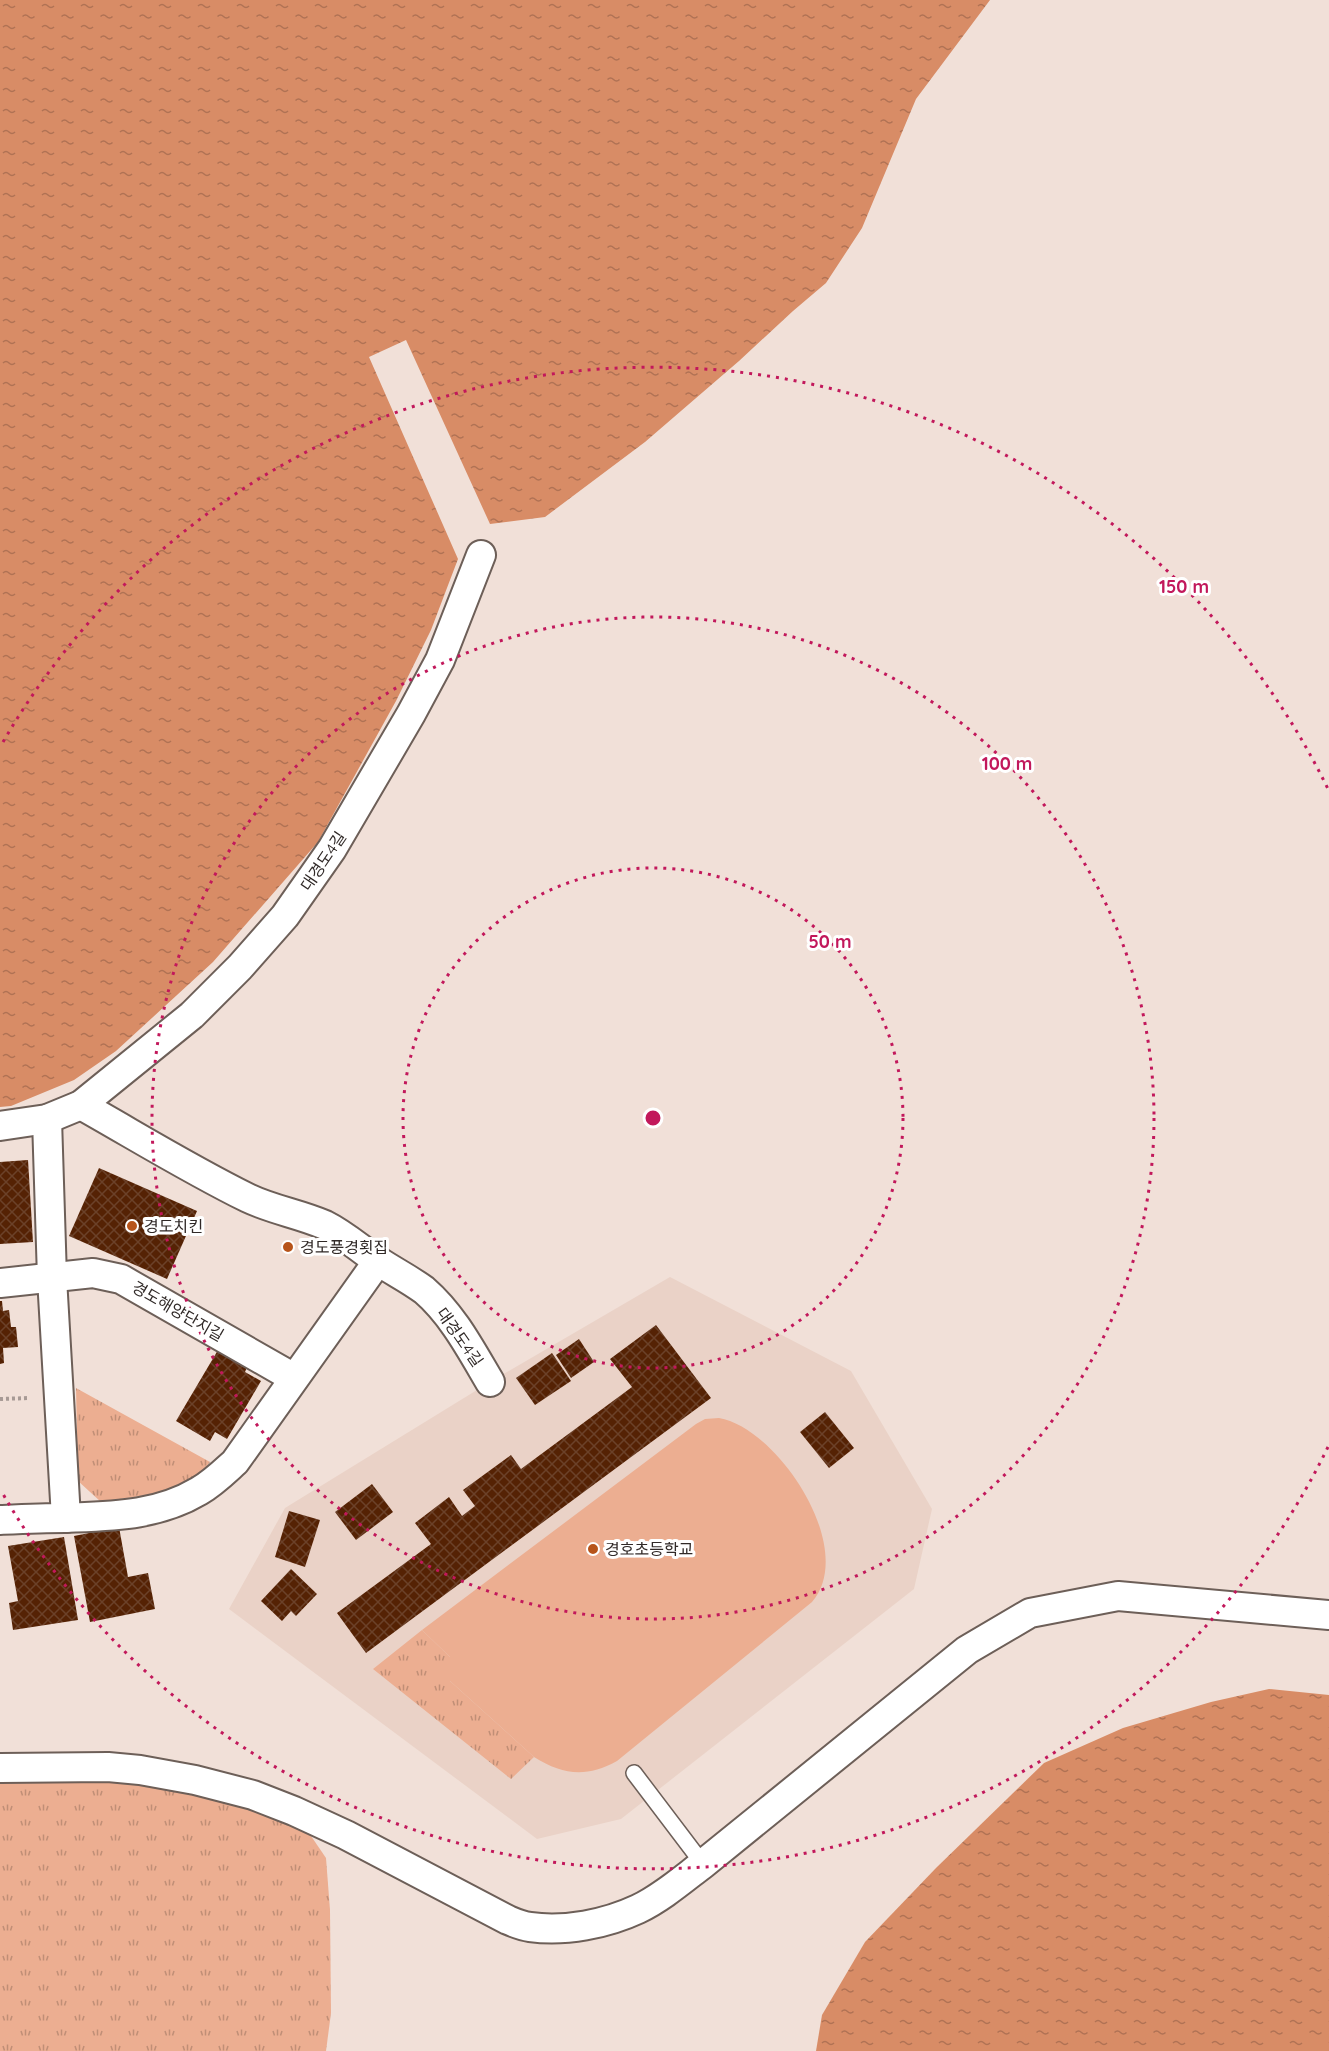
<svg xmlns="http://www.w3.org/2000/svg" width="1329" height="2051" font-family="Quicksand,'Noto Sans KR',sans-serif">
<defs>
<pattern id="grass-tufts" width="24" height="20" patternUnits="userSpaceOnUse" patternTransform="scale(1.5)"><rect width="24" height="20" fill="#ecae91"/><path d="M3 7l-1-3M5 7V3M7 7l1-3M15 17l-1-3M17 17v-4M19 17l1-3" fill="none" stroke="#c08e76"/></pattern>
<pattern id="water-ripples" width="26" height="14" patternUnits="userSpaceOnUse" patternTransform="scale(1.5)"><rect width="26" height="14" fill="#d88c66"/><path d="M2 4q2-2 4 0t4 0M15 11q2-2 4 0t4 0" fill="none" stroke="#b07254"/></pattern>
<pattern id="building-cross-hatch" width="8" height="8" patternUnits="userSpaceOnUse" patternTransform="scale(1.5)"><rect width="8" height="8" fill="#552204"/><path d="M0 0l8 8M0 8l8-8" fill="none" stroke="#6b4129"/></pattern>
</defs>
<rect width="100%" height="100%" fill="#f1e0d8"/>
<path fill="#ead2c7" d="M 670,1277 L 851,1371 L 932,1509 L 914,1589 L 621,1819 L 537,1839 L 229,1609 L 285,1508 L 490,1382 Z"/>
<g fill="url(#grass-tufts)">
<path d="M 76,1388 L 210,1462 C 187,1494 137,1496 101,1502 L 78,1481 Z"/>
<path d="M 422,1630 L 450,1657 L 450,1681 L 534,1757 L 511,1779 L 373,1669 Z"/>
<path d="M 108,1767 L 294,1811 L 326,1858 L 330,1910 L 331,2013 L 326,2051 L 0,2051 L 0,1768 Z"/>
</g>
<path fill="#ecae91" d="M 719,1418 C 778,1428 858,1549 812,1602 L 617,1761 C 586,1778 563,1775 534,1757 L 450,1681 L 450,1657 L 422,1630 L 696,1424 L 705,1419 Z"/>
<g fill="url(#water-ripples)">
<path d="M 0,0 L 990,0 L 916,99 L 862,228 L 826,283 L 793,311 L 739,361 L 645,442 L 545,517 L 490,524 L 406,340 L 369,357 L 458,559 L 431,630 L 396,701 L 318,842 L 213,962 L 116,1051 L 74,1080 L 11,1106 L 0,1107 Z"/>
<path d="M 1269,1689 L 1329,1695 L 1329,2051 L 816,2051 L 822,2015 L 865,1942 L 936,1868 L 1044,1763 L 1123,1728 L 1211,1702 Z"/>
</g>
<g fill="url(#building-cross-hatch)">
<path d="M 28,1160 L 33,1242 L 0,1244 L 0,1162 Z"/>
<path d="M 99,1168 L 197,1211 L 167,1279 L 69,1236 Z"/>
<path d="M 0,1301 L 2,1301 L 3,1311 L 9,1310 L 11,1327 L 16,1327 L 18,1347 L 3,1348 L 4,1363 L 0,1364 Z"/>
<path d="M 656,1325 L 711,1398 L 366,1653 L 337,1613 L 431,1544 L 415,1523 L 449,1497 L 462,1516 L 475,1506 L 463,1490 L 511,1455 L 521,1469 L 632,1387 L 610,1359 Z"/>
<path d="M 579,1339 L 594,1362 L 571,1378 L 556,1355 Z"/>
<path d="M 218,1350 L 247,1367 L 245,1372 L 261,1381 L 227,1439 L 215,1432 L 210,1441 L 176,1421 Z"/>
<path d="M 552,1353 L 571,1381 L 535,1405 L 516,1378 Z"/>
<path d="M 825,1412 L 854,1448 L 829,1468 L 800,1432 Z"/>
<path d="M 372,1484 L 393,1512 L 356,1540 L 335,1512 Z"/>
<path d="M 289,1511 L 320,1520 L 305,1567 L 275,1557 Z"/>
<path d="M 119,1527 L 128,1577 L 148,1573 L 155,1609 L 90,1622 L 74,1536 Z"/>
<path d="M 64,1537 L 78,1620 L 13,1630 L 9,1603 L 18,1601 L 8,1546 Z"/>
<path d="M 291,1569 L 317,1594 L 296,1616 L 291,1611 L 282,1621 L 261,1601 Z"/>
</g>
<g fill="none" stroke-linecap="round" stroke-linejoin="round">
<g stroke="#6d5f58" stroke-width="18">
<path id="service" d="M 634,1773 L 703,1864"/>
</g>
<g stroke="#6d5f58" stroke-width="32">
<g id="minor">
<path d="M 81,1105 C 136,1136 191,1170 248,1198 C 273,1210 300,1214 325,1225 C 345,1235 360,1249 378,1261 C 393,1271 409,1279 424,1290 C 453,1315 471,1350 490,1382"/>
<path d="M 47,1119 L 52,1278 L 66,1518"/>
<path d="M 0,1126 L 47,1119 L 81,1105 L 192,1015 L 240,967 L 285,916 L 332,849 L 411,714 L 440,660 L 481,555"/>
<path d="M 0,1283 L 93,1273 L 121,1279 L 294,1378"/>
<path d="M 0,1520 C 22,1519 43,1518 65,1518 C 112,1516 157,1516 199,1491 C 213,1483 224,1472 235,1462 L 378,1261"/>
<path d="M 0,1768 L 108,1767 L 140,1770 L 195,1780 L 253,1795 L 294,1811 L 346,1835 L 508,1920 C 515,1923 522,1926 530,1927 C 565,1932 606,1924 638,1909 C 661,1898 682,1880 703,1864 L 967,1650 L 1030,1613 L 1118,1596 L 1329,1615"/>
</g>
</g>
<path stroke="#a79a95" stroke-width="4" stroke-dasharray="3 3" stroke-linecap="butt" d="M 0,1399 L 29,1398"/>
<use href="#service" stroke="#fff" stroke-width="15"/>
<use href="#minor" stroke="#fff" stroke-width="28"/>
</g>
<g fill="none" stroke="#c2185b" stroke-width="3" stroke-dasharray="3 6">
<circle cx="653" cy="1118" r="250"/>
<circle cx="653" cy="1118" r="501"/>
<path d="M1328 1447A751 751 0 0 1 3 1494M3 742A751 751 0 0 1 1328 789"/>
</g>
<g fill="#b7541a" stroke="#fff" stroke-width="2">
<circle cx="132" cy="1226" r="6"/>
<circle cx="288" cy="1247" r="6"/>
<circle cx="593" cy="1549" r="6"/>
</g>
<g text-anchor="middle" stroke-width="6" stroke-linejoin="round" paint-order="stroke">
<g font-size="16" fill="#302927" stroke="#fff">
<text transform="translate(323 861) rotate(-56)" y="6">대경도4길</text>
<text transform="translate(178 1311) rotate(30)" y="6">경도해양단지길</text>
<text transform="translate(460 1337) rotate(55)" y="6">대경도4길</text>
</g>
<g font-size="16" fill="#302927" stroke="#fff" text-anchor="start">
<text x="144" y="1232">경도치킨</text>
<text x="300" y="1253">경도풍경횟집</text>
<text x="605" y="1555">경호초등학교</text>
</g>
</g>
<circle cx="653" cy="1118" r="9" fill="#c2185b" stroke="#fff" stroke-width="3"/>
<g font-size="18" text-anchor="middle" font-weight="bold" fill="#c2185b" stroke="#fff" stroke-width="6" stroke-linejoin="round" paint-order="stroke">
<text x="1184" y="593">150 m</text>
<text x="1007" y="770">100 m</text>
<text x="830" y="948">50 m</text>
</g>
</svg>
